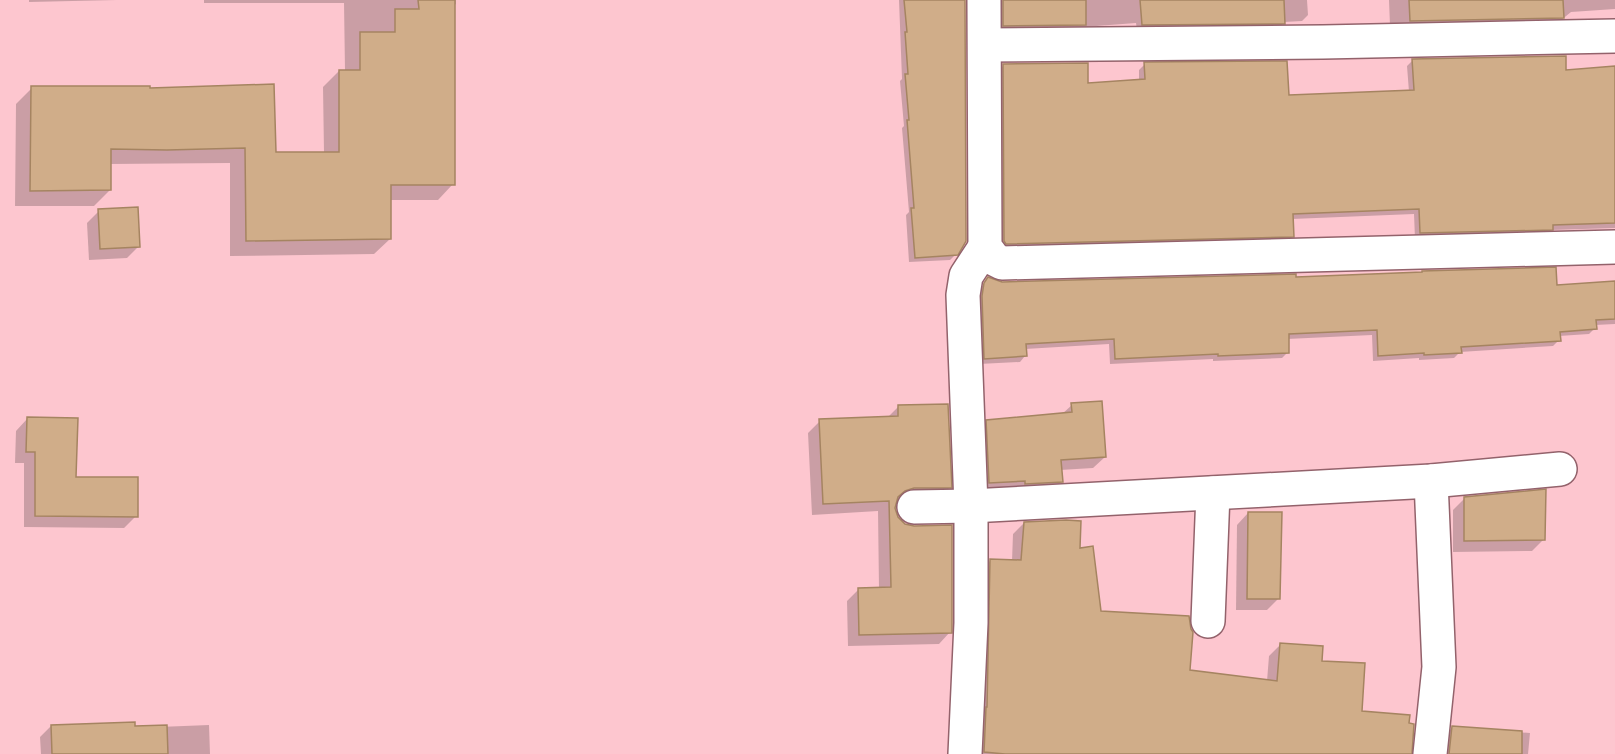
<svg xmlns="http://www.w3.org/2000/svg" width="1615" height="754" font-family="'DM Sans',sans-serif">
<rect width="100%" height="100%" fill="#fdc6cf"/>
<g fill="#0003">
<path d="M 29,0 L 117,0 L 29,2 Z"/>
<path d="M 204,0 L 456,0 L 456,4 L 453,6 L 453,184 L 438,200 L 389,200 L 390,239 L 374,254 L 230,256 L 230,163 L 110,164 L 110,190 L 94,206 L 15,206 L 16,104 L 32,88 L 274,154 L 324,153 L 323,87 L 339,71 L 345,71 L 344,3 L 204,3 Z"/>
<path d="M 899,0 L 964,0 L 956,254 L 950,260 L 909,262 L 906,215 L 909,212 L 902,128 L 904,126 L 900,81 L 902,79 Z"/>
<path d="M 996,0 L 1307,0 L 1308,15 L 1302,21 L 1284,22 L 1278,29 L 1137,30 L 1136,23 L 1083,27 L 1079,30 L 998,31 Z"/>
<path d="M 1389,0 L 1615,0 L 1615,9 L 1571,12 L 1555,25 L 1390,26 Z"/>
<path d="M 1413,60 L 1565,72 L 1615,68 L 1615,228 L 1551,230 L 1546,235 L 1415,239 L 1414,214 L 1292,219 L 1293,236 L 1287,242 L 1000,249 L 998,71 L 1004,65 L 1087,84 L 1139,81 L 1139,70 L 1145,64 L 1287,97 L 1409,92 L 1407,66 Z"/>
<path d="M 99,211 L 139,246 L 127,258 L 89,260 L 87,223 Z"/>
<path d="M 988,279 L 1002,283 L 1295,279 L 1556,287 L 1615,283 L 1615,324 L 1595,325 L 1595,328 L 1589,334 L 1559,336 L 1559,340 L 1553,346 L 1460,352 L 1454,358 L 1419,360 L 1419,358 L 1373,361 L 1372,335 L 1287,339 L 1288,352 L 1282,358 L 1213,361 L 1213,359 L 1110,364 L 1109,344 L 1025,349 L 1025,356 L 1020,362 L 979,364 L 979,290 Z"/>
<path d="M 1072,405 L 1105,457 L 1093,468 L 1060,470 L 1061,482 L 1050,493 L 978,494 L 976,433 L 987,421 L 1062,414 Z"/>
<path d="M 898,407 L 950,487 L 938,499 L 901,499 L 896,501 L 894,508 L 950,632 L 939,644 L 848,646 L 847,601 L 859,589 L 879,589 L 878,511 L 812,515 L 808,433 L 820,421 L 887,418 Z"/>
<path d="M 27,419 L 75,478 L 136,516 L 124,528 L 24,527 L 24,463 L 15,463 L 16,431 Z"/>
<path d="M 1465,498 L 1544,539 L 1532,551 L 1453,552 L 1453,510 Z"/>
<path d="M 1248,513 L 1279,598 L 1267,610 L 1236,610 L 1237,525 Z"/>
<path d="M 1024,523 L 1079,549 L 1100,612 L 1189,671 L 1267,681 L 1269,656 L 1280,645 L 1320,662 L 1360,712 L 1410,754 L 974,754 L 979,572 L 990,561 L 1012,561 L 1013,534 Z"/>
<path d="M 209,725 L 210,754 L 41,754 L 40,737 L 51,726 L 133,728 Z"/>
<path d="M 1452,728 L 1530,733 L 1528,754 L 1440,754 L 1441,739 Z"/>
</g>
<g fill="#d0ad89" stroke="#a58461" stroke-width="1.5">
<path d="M 418,0 L 455,0 L 455,185 L 391,185 L 391,239 L 246,241 L 245,148 L 167,150 L 111,149 L 111,190 L 30,191 L 31,86 L 150,86 L 150,88 L 274,84 L 276,152 L 339,152 L 339,70 L 360,70 L 360,32 L 395,32 L 395,9 L 419,9 Z"/>
<path d="M 904,0 L 965,0 L 966,241 L 958,255 L 915,258 L 911,208 L 914,208 L 907,120 L 909,120 L 905,74 L 908,74 L 905,32 L 907,32 Z"/>
<path d="M 1003,0 L 1086,0 L 1086,25 L 1003,26 Z"/>
<path d="M 1140,0 L 1284,0 L 1285,24 L 1142,25 Z"/>
<path d="M 1409,0 L 1563,0 L 1564,18 L 1410,21 Z"/>
<path d="M 1566,56 L 1566,70 L 1615,66 L 1615,223 L 1553,225 L 1553,230 L 1420,233 L 1419,209 L 1293,214 L 1294,237 L 1006,244 L 1004,241 L 1003,64 L 1088,63 L 1088,83 L 1145,79 L 1144,62 L 1287,61 L 1289,95 L 1414,90 L 1412,59 Z"/>
<path d="M 138,207 L 140,247 L 100,249 L 98,209 Z"/>
<path d="M 1556,267 L 1557,285 L 1615,281 L 1615,319 L 1596,320 L 1597,329 L 1560,332 L 1561,341 L 1461,347 L 1462,353 L 1424,355 L 1424,353 L 1378,356 L 1377,330 L 1289,334 L 1289,353 L 1218,356 L 1218,354 L 1115,359 L 1114,339 L 1026,344 L 1027,356 L 984,359 L 982,296 L 984,283 L 988,277 L 1002,282 L 1296,274 L 1296,277 L 1422,272 L 1422,271 Z"/>
<path d="M 1102,401 L 1106,457 L 1061,460 L 1063,482 L 1025,484 L 1025,481 L 989,483 L 986,420 L 1072,412 L 1071,403 Z"/>
<path d="M 948,404 L 952,488 L 914,488 L 905,491 L 898,497 L 895,508 L 898,517 L 905,524 L 914,526 L 952,525 L 952,633 L 859,635 L 858,588 L 891,587 L 889,501 L 823,504 L 819,419 L 898,416 L 898,405 Z"/>
<path d="M 27,417 L 78,418 L 76,477 L 138,477 L 138,517 L 35,516 L 35,452 L 26,452 Z"/>
<path d="M 1546,489 L 1545,540 L 1464,541 L 1464,497 Z"/>
<path d="M 1248,512 L 1282,512 L 1280,599 L 1247,599 Z"/>
<path d="M 1066,520 L 1081,521 L 1080,548 L 1093,546 L 1101,611 L 1189,616 L 1191,629 L 1193,632 L 1190,670 L 1277,681 L 1280,643 L 1323,646 L 1322,661 L 1365,663 L 1362,711 L 1410,715 L 1409,723 L 1414,724 L 1412,754 L 1005,754 L 984,752 L 986,707 L 987,707 L 990,559 L 1021,560 L 1024,522 Z"/>
<path d="M 135,722 L 135,726 L 167,725 L 168,754 L 52,754 L 51,725 Z"/>
<path d="M 1452,726 L 1522,731 L 1522,754 L 1449,754 Z"/>
</g>
<g fill="none" stroke-linecap="round" stroke-linejoin="round">
<g stroke="#93626b" stroke-width="36">
<g id="street">
<path d="M 984,0 L 985,247 L 994,259 L 1002,263 L 1615,247"/>
<path d="M 985,45 L 1323,42 L 1615,36"/>
<path d="M 914,507 L 971,506 L 1431,481 L 1560,469"/>
<path d="M 1208,621 L 1213,493"/>
<path d="M 965,754 L 971,623 L 971,506 L 963,295 L 966,276 L 985,247"/>
<path d="M 1430,754 L 1439,667 L 1431,481"/>
</g>
</g>
<use href="#street" stroke="#fff" stroke-width="33"/>
</g>
</svg>
